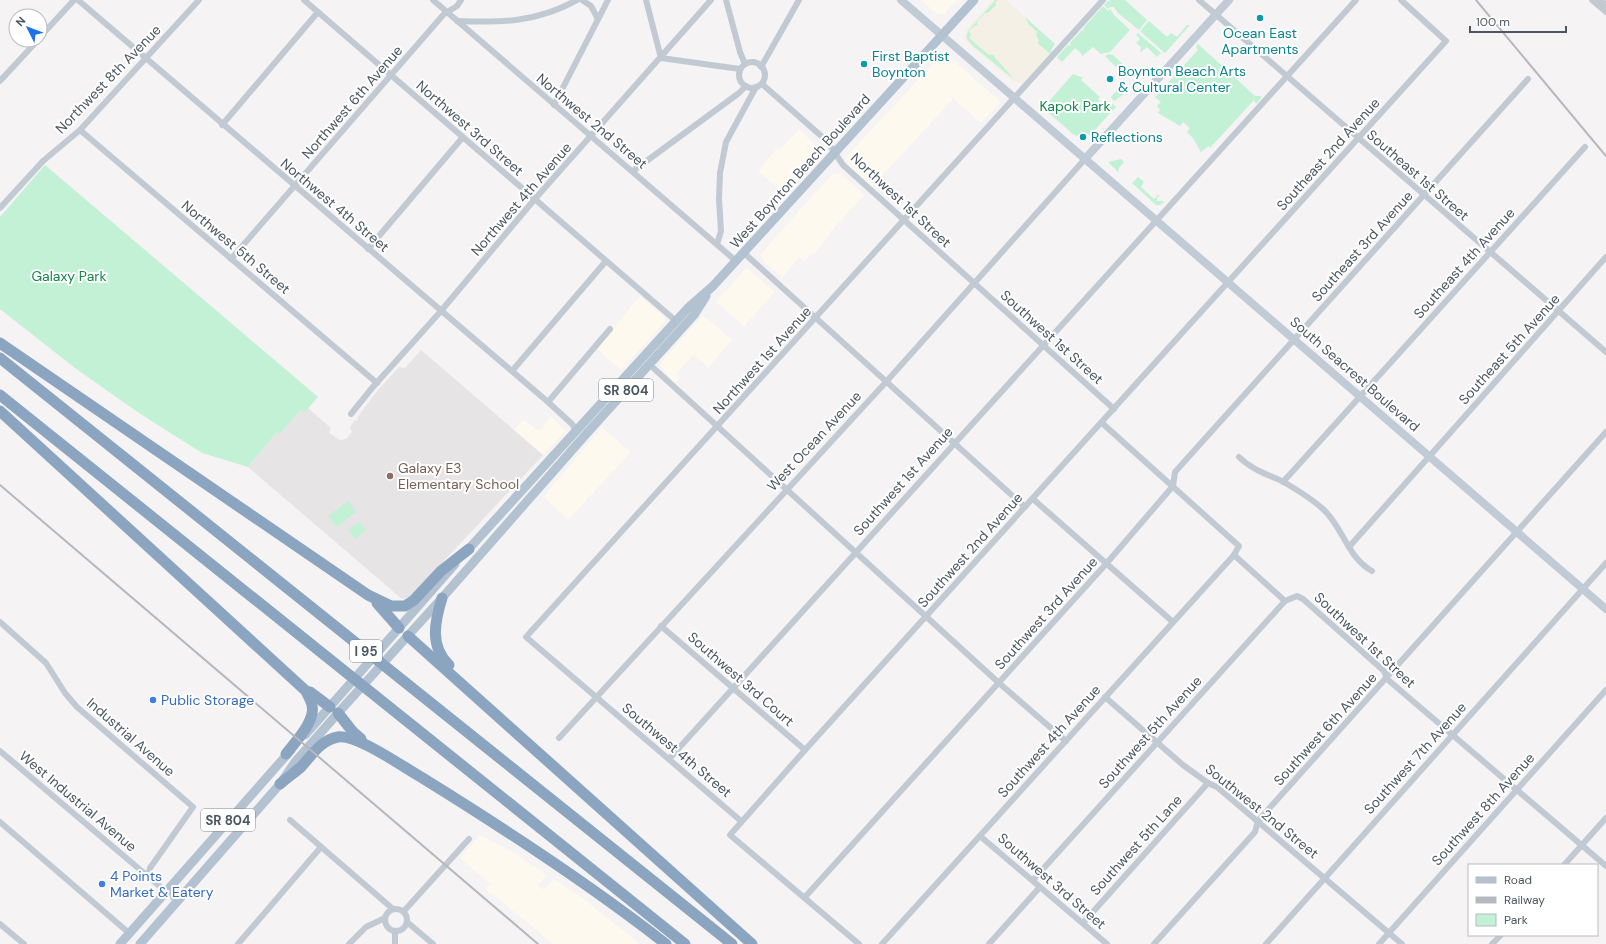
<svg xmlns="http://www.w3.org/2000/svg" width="1606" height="944" font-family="'DM Sans',sans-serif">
<rect width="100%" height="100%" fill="#f5f3f3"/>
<g fill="#fdf9ef">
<path d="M 921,0 L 957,0 L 944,14 L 937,14 Z"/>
<path d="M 941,55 L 948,56 L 997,98 L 1000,103 L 981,123 L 953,99 L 872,187 L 853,170 L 845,158 Z"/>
<path d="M 799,130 L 821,150 L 783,193 L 758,171 L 777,148 L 779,150 Z"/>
<path d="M 840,173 L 864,195 L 830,232 L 831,234 L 813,255 L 811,254 L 804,261 L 800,257 L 782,278 L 763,260 L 760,255 L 831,175 Z"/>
<path d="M 747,268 L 775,292 L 744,326 L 716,302 L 744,270 Z"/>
<path d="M 640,296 L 663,316 L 666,321 L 621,370 L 596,348 Z"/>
<path d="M 703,315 L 732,340 L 708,368 L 694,355 L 676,374 L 680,378 L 675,384 L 660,366 L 663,360 Z"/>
<path d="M 551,416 L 565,430 L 565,432 L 543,455 L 514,430 L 524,419 L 539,431 Z"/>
<path d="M 602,427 L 631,452 L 568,520 L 543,497 Z"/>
<path d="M 480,835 L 509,850 L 547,875 L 538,885 L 544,890 L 554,879 L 581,897 L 640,944 L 553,944 L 511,909 L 486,890 L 490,884 L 460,858 Z"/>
</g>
<path fill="#e6e4e5" d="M 421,350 L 543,455 L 411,596 L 402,599 L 248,467 L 277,432 L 280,434 L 301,410 L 304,413 L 308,408 L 331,428 L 329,433 L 340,440 L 346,439 L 352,432 L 350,427 L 355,420 L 357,421 L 358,419 L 357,418 L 378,390 L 399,367 L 405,368 Z"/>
<g fill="#c3f1d5">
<path d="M 995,0 L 997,0 L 996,6 L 988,13 L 985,13 L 977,22 L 978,26 L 971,32 L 971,35 L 990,54 L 995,56 L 995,58 C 1000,62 1011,74 1014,80 L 973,46 L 966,38 L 968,31 Z"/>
<path d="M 1109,0 L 1125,0 L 1147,20 L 1139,30 L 1118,13 L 1114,7 L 1110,7 L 1108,9 L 1104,5 L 1108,1 L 1111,2 Z"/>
<path d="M 1103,6 L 1108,11 L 1110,9 L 1114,15 L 1130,30 L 1110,52 L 1101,54 L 1093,47 L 1081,57 L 1082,54 L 1075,48 L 1062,62 L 1057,57 L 1068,45 L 1071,46 L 1070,43 L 1082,30 L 1085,32 L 1083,29 L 1085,26 Z"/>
<path d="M 1025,17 L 1055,44 L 1051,50 L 1052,52 L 1050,54 L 1037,43 L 1036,34 L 1037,32 L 1028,24 Z"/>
<path d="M 1149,21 L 1167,37 L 1171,33 L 1177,37 L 1187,25 L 1190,25 L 1165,53 L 1140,31 Z"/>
<path d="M 1138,33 L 1161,53 L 1157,57 L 1147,47 L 1141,52 L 1140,52 L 1141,47 L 1136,43 L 1140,39 L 1136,35 Z"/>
<path d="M 1198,44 L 1255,96 L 1261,96 L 1261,98 L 1256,104 L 1254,100 L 1210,148 L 1209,146 L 1201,152 L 1193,138 L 1187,132 L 1190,128 L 1183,122 L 1180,126 L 1158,113 L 1160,110 L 1157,106 L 1161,102 L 1155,97 L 1198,50 L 1196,47 Z"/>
<path d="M 1109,54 L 1113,55 L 1125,66 L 1123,69 L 1118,65 L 1116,67 L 1105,56 Z"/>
<path d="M 1073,74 L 1083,78 L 1081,80 L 1100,97 L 1098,99 L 1105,106 L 1109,101 L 1116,107 L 1090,135 L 1083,132 L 1077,136 L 1073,134 L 1043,108 Z"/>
<path d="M 1123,83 L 1128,87 L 1123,95 L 1114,101 L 1111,97 Z"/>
<path d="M 1121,159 L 1124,162 L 1119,168 L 1118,172 L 1108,162 Z"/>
<path d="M 45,165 L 318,397 L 304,413 L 301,410 L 280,434 L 277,432 L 248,467 L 202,453 L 139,413 L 75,368 L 0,309 L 0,217 Z"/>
<path d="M 1138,177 L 1144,182 L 1141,187 L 1154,199 L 1158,195 L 1160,196 L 1157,197 L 1157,201 L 1165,201 L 1160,205 L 1156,205 L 1132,183 Z"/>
<path d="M 348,501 L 356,512 L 337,527 L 328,516 Z"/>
<path d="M 359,522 L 366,530 L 355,539 L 348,530 Z"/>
</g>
<path fill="#f5f0e5" d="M 993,0 L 995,0 L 968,31 L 966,38 L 973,46 L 1013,79 C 1010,73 1000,63 995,58 L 995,56 L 990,54 L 989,55 L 969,38 L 971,35 L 969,31 L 976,25 L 978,26 L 977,22 L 985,13 L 988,13 L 997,4 L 995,4 L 997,0 L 1006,0 L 1025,17 L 1028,24 L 1035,31 L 1037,31 L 1036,34 L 1039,41 L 1037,43 L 1050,54 L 1023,84 L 1021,82 L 1014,82 L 964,40 L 966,30 Z"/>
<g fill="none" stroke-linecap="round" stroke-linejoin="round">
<g stroke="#c1cad2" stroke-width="6">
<path d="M 78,0 L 548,402 L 572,424 L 576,430"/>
<path d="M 304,0 L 676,321"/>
<path d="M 433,0 L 736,261"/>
<path d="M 582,0 L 591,6 L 598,19"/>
<path d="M 646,0 L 661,58 L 740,69"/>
<path d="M 726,0 L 740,52 L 745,64"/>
<path d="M 1199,0 L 1606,352"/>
<path d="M 1592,0 L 1606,12"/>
<path d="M 1600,0 L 1606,5"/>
<path d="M 457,21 C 502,23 537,22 577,0"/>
<path d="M 40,37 L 74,0"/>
<circle cx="752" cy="75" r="13"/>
<path d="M 761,67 L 799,0"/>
<path d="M 0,81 L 38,40"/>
<path d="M 762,84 L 827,141 L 843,165 L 1114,409"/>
<path d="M 554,105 L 608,0"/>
<path d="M 222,125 L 318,12"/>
<path d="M 80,130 L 377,383"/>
<path d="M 633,171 L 739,93 L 746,86"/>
<path d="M 0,208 L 43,161 L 80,130 L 199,0"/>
<path d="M 717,244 L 721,231 L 719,199 L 720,173 L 726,142 L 756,87"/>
<path d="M 368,249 L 463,137"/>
<path d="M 744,253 L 1025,507"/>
<path d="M 231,259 L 444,14 L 457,6 L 461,0"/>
<path d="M 649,364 L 999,683 L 1066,741"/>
<path d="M 512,371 L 606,261"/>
<path d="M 548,402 L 610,329"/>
<path d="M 351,414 L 372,388 L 441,311 L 534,200 L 711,0"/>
<path d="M 1102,423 L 1239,546 L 1234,555 L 1285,601 L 1297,596 L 1303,599 L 1384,671 L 1387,679 L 1606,866"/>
<path d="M 1239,457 C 1251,469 1266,474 1282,481 C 1294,488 1312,499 1323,509 C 1343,527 1347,557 1372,571"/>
<path d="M 1283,482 L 1585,147"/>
<path d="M 1033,499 L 1173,622"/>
<path d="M 1349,547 L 1606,257"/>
<path d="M 0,622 L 46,663 L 65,693 L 77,707 L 193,807 L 150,868 L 148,876"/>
<path d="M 661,626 L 805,750"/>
<path d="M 1105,697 L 1183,765 L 1208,783 L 1217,787 L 1402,944"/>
<path d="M 559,738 L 886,382 L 1085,159"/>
<path d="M 0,751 L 177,901"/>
<path d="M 669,759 L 1356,0"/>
<path d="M 290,820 L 393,909"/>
<path d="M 741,821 L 526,637 L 1103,0"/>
<path d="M 0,822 L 129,933"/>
<path d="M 980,836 L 1107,944"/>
<path d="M 1564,865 L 1606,818"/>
<path d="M 1033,880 L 1285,601"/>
<path d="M 805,897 L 1106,564 L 1173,486 L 1175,472 L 1528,79"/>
<circle cx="396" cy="920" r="11"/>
<path d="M 404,911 L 469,839"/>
<path d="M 407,922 L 433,944"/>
<path d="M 1083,923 L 1208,783"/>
<path d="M 0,924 L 24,944"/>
<path d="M 395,931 L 395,944"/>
<path d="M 238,944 L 321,847"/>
<path d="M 349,944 L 366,927 L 385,918"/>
<path d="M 859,944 L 730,835 L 805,750 L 1446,41 L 1401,0"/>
<path d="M 882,944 L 1234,555"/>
<path d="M 989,944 L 1040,887"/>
<path d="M 1154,944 L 1255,832 L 1258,821 L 1606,432"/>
<path d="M 1266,944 L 1606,563"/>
<path d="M 1379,944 L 1606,690"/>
<path d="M 1492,944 L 1501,935"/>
</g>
<g stroke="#c1cbd6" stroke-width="8">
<path d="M 901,0 L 1606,609"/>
<path d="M 1085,159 L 1229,0"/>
</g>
<g stroke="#b3c2d1" stroke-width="9">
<path d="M 465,553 L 676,321 L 688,308 L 713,286 L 974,0"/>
<path d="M 305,735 L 455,564"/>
<path d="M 120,944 L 291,750"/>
<path d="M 140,944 L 280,784 L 295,762 L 338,713 L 442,598 L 587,433 L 694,315 L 706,296"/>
</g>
<g stroke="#8ba5c1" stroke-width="11">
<path d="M 0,343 L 368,595 L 391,606 L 405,606 L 414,600 L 441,571 L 469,549"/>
<path d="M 0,358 L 732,944"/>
<path d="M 0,395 L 685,944"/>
<path d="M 0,411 L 306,691 L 310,692 L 330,707"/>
<path d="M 442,598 C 435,621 429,646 449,665"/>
<path d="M 377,603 L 399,628"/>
<path d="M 408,636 L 752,944"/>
<path d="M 338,713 L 353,732 L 361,739"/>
<path d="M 286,754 C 295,742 316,721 312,705 C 311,700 308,696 306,691"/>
<path d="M 280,784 C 287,778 294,773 301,767 C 312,755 321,740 338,737 C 357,734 403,767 421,777 C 505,829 588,883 666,944"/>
</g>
<g stroke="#b5b8bd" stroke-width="2">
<path d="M 1476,0 L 1606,156"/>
<path d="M 0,485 L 538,944"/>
</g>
</g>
<g fill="#0f9aa8" stroke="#fff" stroke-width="1.5">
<circle cx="1260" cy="18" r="4"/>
<circle cx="864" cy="64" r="4"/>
<circle cx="1110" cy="79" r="4"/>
<circle cx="1083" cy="137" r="4"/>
</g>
<circle fill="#8d6e63" stroke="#fff" stroke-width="1.5" cx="390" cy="476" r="4"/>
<g fill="#3f7fe0" stroke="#fff" stroke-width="1.5">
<circle cx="153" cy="700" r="4"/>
<circle cx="102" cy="884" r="4"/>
</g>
<g text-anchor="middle" stroke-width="4" stroke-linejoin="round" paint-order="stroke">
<g fill="#fff" stroke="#808990" stroke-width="1">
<rect x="599" y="379" width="54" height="22" rx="3"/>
<rect x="350" y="640" width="32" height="22" rx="3"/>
<rect x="201" y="809" width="54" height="22" rx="3"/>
</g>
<g font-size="13" font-weight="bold" fill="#4a5661">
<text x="626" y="395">SR 804</text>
<text x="366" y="656">I 95</text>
<text x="228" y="825">SR 804</text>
</g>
<g font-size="14" fill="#0d838f" stroke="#fff" text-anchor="start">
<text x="1260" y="38" text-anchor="middle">Ocean East<tspan x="1260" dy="16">Apartments</tspan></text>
<text x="872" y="61">First Baptist<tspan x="872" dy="16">Boynton</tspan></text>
<text x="1118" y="76">Boynton Beach Arts<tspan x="1118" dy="16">&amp; Cultural Center</tspan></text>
<text x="1091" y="142">Reflections</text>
</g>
<g font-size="14" fill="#4a5661" stroke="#fff">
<text transform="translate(108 79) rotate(-46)" y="5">Northwest 8th Avenue</text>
<text transform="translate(352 102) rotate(-49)" y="5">Northwest 6th Avenue</text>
<text transform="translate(592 121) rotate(40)" y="5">Northwest 2nd Street</text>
<text transform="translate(470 128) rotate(41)" y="5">Northwest 3rd Street</text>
<text transform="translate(1328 154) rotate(-48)" y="5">Southeast 2nd Avenue</text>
<text transform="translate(800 171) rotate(-48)" y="5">West Boynton Beach Boulevard</text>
<text transform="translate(1418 175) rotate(41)" y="5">Southeast 1st Street</text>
<text transform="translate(521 199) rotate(-49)" y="5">Northwest 4th Avenue</text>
<text transform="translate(901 200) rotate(43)" y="5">Northwest 1st Street</text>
<text transform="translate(335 205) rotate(40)" y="5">Northwest 4th Street</text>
<text transform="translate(1362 246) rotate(-48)" y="5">Southeast 3rd Avenue</text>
<text transform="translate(236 247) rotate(40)" y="5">Northwest 5th Street</text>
<text transform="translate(1464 263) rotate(-48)" y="5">Southeast 4th Avenue</text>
<text transform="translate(1052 337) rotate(42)" y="5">Southwest 1st Street</text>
<text transform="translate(1509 349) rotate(-48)" y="5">Southeast 5th Avenue</text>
<text transform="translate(762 360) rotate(-48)" y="5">Northwest 1st Avenue</text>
<text transform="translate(1355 374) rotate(41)" y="5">South Seacrest Boulevard</text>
<text transform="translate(814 441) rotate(-47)" y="5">West Ocean Avenue</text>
<text transform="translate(903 481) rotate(-48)" y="5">Southwest 1st Avenue</text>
<text transform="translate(970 550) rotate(-48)" y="5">Southwest 2nd Avenue</text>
<text transform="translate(1046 613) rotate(-48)" y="5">Southwest 3rd Avenue</text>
<text transform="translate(1365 640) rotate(43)" y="5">Southwest 1st Street</text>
<text transform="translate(741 679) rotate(41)" y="5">Southwest 3rd Court</text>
<text transform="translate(1325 729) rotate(-48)" y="5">Southwest 6th Avenue</text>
<text transform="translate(1150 732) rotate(-48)" y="5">Southwest 5th Avenue</text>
<text transform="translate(131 737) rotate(41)" y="5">Industrial Avenue</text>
<text transform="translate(1049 741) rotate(-48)" y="5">Southwest 4th Avenue</text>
<text transform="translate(677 750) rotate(40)" y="5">Southwest 4th Street</text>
<text transform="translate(1415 758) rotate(-48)" y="5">Southwest 7th Avenue</text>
<text transform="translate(78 801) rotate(40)" y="5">West Industrial Avenue</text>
<text transform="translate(1483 809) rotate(-48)" y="5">Southwest 8th Avenue</text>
<text transform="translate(1262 811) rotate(39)" y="5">Southwest 2nd Street</text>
<text transform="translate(1136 845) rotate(-48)" y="5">Southwest 5th Lane</text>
<text transform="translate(1052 881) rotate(41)" y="5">Southwest 3rd Street</text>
</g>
<g font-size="14" fill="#17864f" stroke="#fff">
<text x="1075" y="111">Kapok Park</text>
<text x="69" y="281">Galaxy Park</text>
</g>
<g font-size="14" fill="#785e54" stroke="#fff" text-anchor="start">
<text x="398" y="473">Galaxy E3<tspan x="398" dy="16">Elementary School</tspan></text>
</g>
<g font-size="14" fill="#366cbe" stroke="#fff" text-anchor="start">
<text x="161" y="705">Public Storage</text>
<text x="110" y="881">4 Points<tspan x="110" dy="16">Market &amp; Eatery</tspan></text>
</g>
</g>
<rect x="1468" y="864" width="130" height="72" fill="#ffffff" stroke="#b7bbc0"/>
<rect x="1476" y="877" width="20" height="6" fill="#b3c2d1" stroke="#b7bbc0"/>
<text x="1504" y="884" font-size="12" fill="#4a5661">Road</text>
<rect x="1476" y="897" width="20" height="6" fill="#b5b8bd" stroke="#b7bbc0"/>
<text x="1504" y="904" font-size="12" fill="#4a5661">Railway</text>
<rect x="1476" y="914" width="20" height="12" fill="#c3f1d5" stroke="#b7bbc0"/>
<text x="1504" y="924" font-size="12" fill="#4a5661">Park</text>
<g transform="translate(28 28) rotate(312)"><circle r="19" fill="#ffffff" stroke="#b7bbc0"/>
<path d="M0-3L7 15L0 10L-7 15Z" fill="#1a73e8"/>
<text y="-6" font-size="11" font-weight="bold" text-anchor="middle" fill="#4a5661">N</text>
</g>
<path d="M1470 26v6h96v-6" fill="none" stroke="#4a5661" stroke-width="2"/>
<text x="1476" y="26" font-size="12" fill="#4a5661" stroke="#ffffff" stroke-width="3" paint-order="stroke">100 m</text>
</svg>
